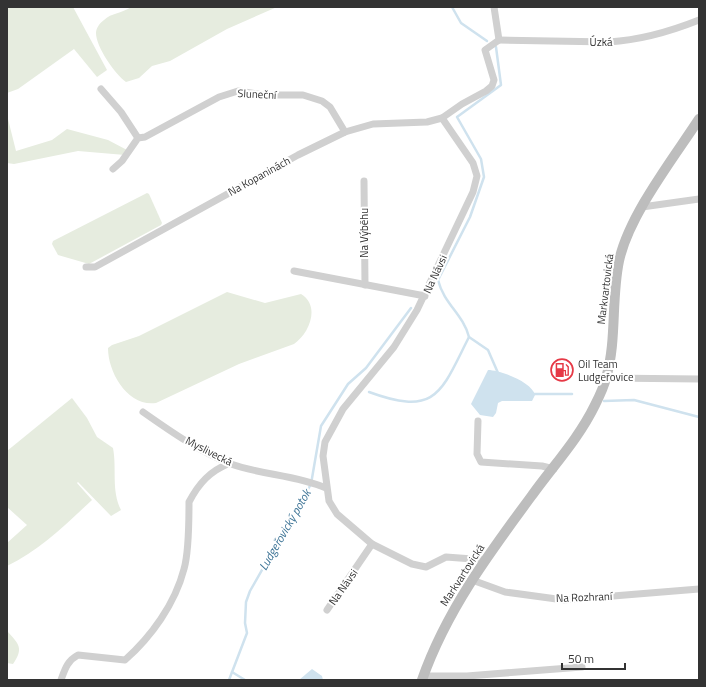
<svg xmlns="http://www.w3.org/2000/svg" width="706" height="687" font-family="'Titillium Web',sans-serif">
<rect width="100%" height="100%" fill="#fff"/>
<g fill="#e6ecdf">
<path d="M 7,7 L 73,7 L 107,70 L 97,77 L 74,49 L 18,89 L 7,93 Z"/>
<path d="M 131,7 L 277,7 L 227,29 L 170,61 L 152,66 L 139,78 L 126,82 C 115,74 96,47 96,33 C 96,28 100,23 104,20 C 111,13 123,13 131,7 Z"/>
<path d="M 7,115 L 16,151 L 52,140 L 67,129 L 108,140 L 127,150 L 125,155 L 78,151 L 14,164 L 7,163 Z"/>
<path d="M 147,193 L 149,194 L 162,223 L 161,225 L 89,264 L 58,255 L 52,244 L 53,241 Z"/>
<path d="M 227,292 L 265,303 L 301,294 C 321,306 309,334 294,344 L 239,364 L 156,403 C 128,407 108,373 108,348 L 112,345 L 139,336 Z"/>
<path d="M 72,398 L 87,418 L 97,437 L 113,448 C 117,469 111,490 121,510 L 111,516 L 78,482 L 77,483 L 92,500 C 66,524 39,551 7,566 L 7,543 L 27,525 L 7,507 L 7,451 Z"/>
<path d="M 7,631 C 19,644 24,648 13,664 L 7,663 Z"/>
</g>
<g fill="#cfe2ee">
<path d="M 488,370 C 500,370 532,382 535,395 L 532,401 L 502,401 L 498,403 L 496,413 L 493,417 L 480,415 L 471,404 Z"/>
<path d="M 312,669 L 322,676 L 323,680 L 299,680 Z"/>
</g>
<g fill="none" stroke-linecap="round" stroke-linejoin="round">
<g stroke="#cfe2ee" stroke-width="2.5">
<path d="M 452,7 L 461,23 L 487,41"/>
<path d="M 496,47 L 501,85 L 457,117 L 481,159 L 484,177 L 470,217 L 438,280 C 444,304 463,314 469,337 L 488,350 L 498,373"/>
<path d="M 369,392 C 437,417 441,392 469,337"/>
<path d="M 532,394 L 572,394"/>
<path d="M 604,401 L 634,400 L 699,417"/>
<path d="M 232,672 L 245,680"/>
<path d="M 229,680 L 247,633 L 245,623 L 246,602 L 250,591 L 311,484 L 321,426 L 348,384 L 366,368 L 411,308"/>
</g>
<g stroke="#d0d0d0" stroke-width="7">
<path d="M 499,40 L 609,42 C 641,40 669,32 699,20"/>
<path d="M 101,89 L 121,112 L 138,138"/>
<path d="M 442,118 L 473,163 L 477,176 L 473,192 L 417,310 L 394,347 L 343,409 L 325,442 L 323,456 L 329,501 L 337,514 L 372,544 L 412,564 L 426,567 L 446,557 L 486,560"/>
<path d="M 113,169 L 122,161 L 138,138 L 145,137 L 219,97 L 238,91 L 264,95 L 303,95 L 322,101 L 330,107 L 345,132"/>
<path d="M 364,181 L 365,285"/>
<path d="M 642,207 L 699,199"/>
<path d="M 86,267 L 95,267 L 298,155 L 345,132 L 373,124 L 427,122 L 442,118 L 462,104 L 486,91 L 492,86 L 494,80 L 485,50 L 499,40 L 494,7"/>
<path d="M 294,271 L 425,296"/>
<path d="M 606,378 L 699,379"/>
<path d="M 143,412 C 170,431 200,452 231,464 C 262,475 296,475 326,488"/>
<path d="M 478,421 L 477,454 L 481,462 L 542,466 L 554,469"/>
<path d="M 472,580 L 505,592 L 564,600 L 699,589"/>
<path d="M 327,610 L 372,544"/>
<path d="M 423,676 L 467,676 L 582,667"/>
<path d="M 61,680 C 65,669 67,661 78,655 L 125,660 C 151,637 175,604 184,569 C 189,552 189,521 189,502 C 199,483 210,471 230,463"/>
</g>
<path stroke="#bdbdbd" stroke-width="10" d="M 422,680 C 446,611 490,552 533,494 C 554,465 579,438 595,405 C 599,397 604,387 606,378 C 617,341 611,299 619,261 C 629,215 673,159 699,119"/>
</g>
<defs>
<g id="fuel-ring" transform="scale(1.15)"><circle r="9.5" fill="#fff" stroke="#e63946" stroke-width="1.5"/><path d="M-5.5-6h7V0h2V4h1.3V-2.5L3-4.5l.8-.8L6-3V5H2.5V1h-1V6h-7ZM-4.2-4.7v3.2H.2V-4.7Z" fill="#e63946"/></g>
</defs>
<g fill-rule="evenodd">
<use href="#fuel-ring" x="562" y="370"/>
</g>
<g text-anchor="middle" stroke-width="4" stroke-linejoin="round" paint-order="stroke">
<g font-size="11" fill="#333" stroke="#fff">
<text x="601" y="46">Úzká</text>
<text transform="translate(257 94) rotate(3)" y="4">Sluneční</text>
<text transform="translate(259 176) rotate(-29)" y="4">Na Kopaninách</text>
<text transform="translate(364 233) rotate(-90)" y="4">Na Výběhu</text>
<text transform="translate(435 274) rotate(-65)" y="4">Na Návsi</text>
<text transform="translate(605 289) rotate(-83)" y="4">Markvartovická</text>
<text transform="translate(209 451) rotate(27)" y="4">Myslivecká</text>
<text transform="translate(462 575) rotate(-57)" y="4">Markvartovická</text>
<text transform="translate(343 587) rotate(-55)" y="4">Na Návsi</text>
<text transform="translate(584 597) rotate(-2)" y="4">Na Rozhraní</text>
</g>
<g font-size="11" fill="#333" stroke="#fff" text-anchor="start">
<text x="578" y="368">Oil Team<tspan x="578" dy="13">Ludgeřovice</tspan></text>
</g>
<g font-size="12" font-style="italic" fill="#3f7597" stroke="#fff">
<text transform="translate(285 530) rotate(-60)" y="4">Ludgeřovický potok</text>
</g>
</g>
<rect width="706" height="687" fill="none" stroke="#333333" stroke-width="16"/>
<path d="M562 663v6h63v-6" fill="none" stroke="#333333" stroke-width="2"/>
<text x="568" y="663" font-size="12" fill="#333333" stroke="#ffffff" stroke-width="3" paint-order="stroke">50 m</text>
</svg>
